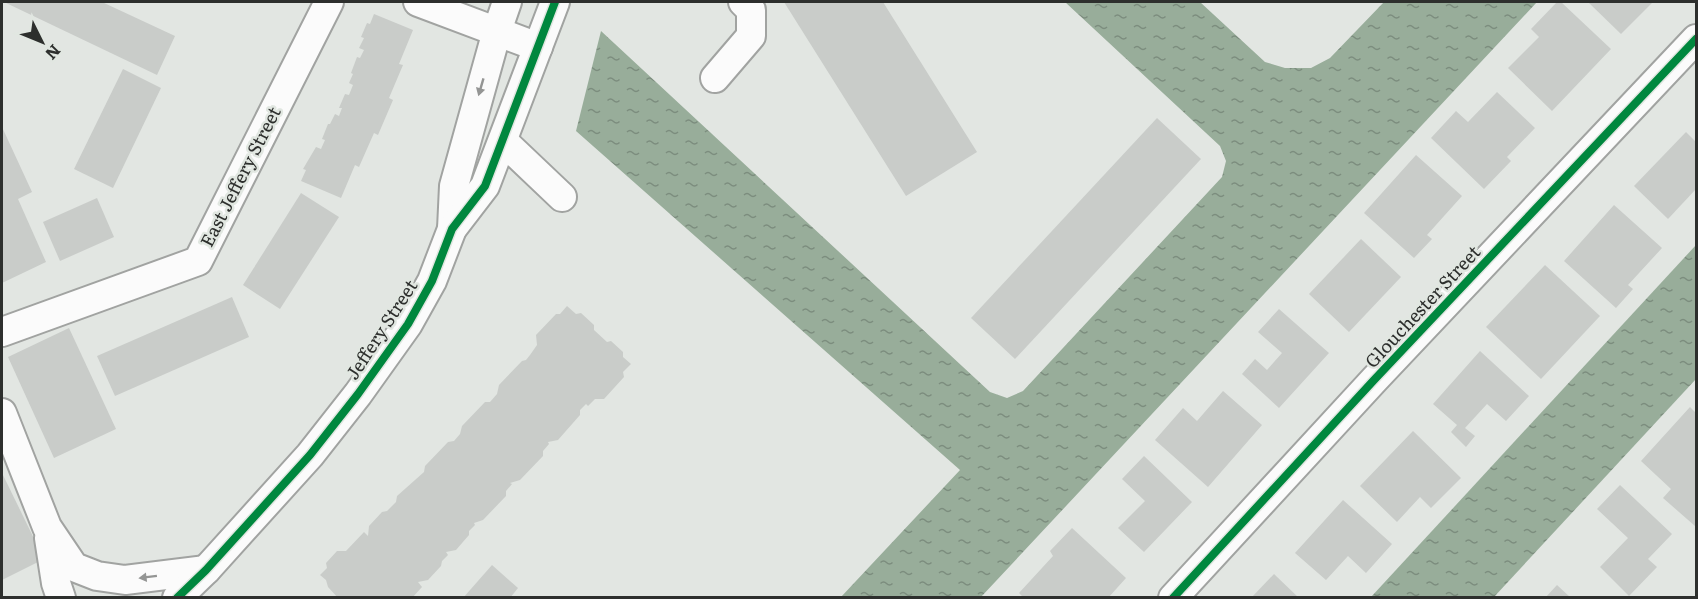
<svg xmlns="http://www.w3.org/2000/svg" width="1698" height="599" font-family="Literata,serif">
<defs>
<pattern id="water-ripples" width="26" height="14" patternUnits="userSpaceOnUse" patternTransform="scale(1.5)"><rect width="26" height="14" fill="#98ad9a"/><path d="M2 4q2-2 4 0t4 0M15 11q2-2 4 0t4 0" fill="none" stroke="#7c8d7e"/></pattern>
</defs>
<rect width="100%" height="100%" fill="#e2e6e2"/>
<g fill="url(#water-ripples)">
<path d="M 1065,2 L 1200,2 L 1265,62 L 1285,68 L 1311,68 L 1330,58 L 1384,2 L 1537,2 L 981,597 L 841,597 L 960,470 L 576,131 L 601,31 L 990,392 L 1007,398 L 1023,391 L 1222,177 L 1226,161 L 1220,146 Z"/>
<path d="M 1696,245 L 1696,379 L 1494,597 L 1371,597 Z"/>
</g>
<g fill="#c9ccc9">
<path d="M 4,2 L 102,2 L 175,36 L 157,75 Z"/>
<path d="M 784,2 L 883,2 L 977,152 L 906,196 Z"/>
<path d="M 1557,2 L 1561,2 L 1611,49 L 1552,111 L 1508,68 L 1539,37 L 1531,29 Z"/>
<path d="M 1590,2 L 1653,2 L 1621,34 L 1589,3 Z"/>
<path d="M 374,14 L 413,30 L 399,64 L 403,65 L 389,98 L 393,100 L 378,135 L 374,133 L 359,167 L 355,165 L 341,198 L 301,181 L 306,170 L 303,169 L 316,147 L 321,149 L 325,140 L 322,139 L 328,124 L 330,124 L 335,114 L 339,116 L 342,108 L 339,108 L 345,94 L 349,95 L 353,85 L 349,83 L 353,74 L 351,73 L 357,57 L 360,58 L 364,50 L 359,48 L 364,38 L 361,37 L 367,23 L 370,24 Z"/>
<path d="M 123,69 L 161,88 L 113,188 L 74,169 Z"/>
<path d="M 1497,92 L 1535,128 L 1507,157 L 1511,161 L 1484,189 L 1431,138 L 1456,111 L 1468,122 Z"/>
<path d="M 1157,118 L 1201,159 L 1015,359 L 971,318 Z"/>
<path d="M 2,127 L 32,192 L 18,199 L 46,262 L 2,283 Z"/>
<path d="M 1686,132 L 1696,142 L 1696,189 L 1668,219 L 1634,186 Z"/>
<path d="M 1416,155 L 1462,196 L 1427,235 L 1432,239 L 1414,258 L 1364,213 Z"/>
<path d="M 301,193 L 339,217 L 280,309 L 243,285 Z"/>
<path d="M 97,198 L 114,237 L 60,261 L 43,222 Z"/>
<path d="M 1614,205 L 1662,248 L 1628,285 L 1633,289 L 1616,308 L 1564,261 Z"/>
<path d="M 1361,239 L 1401,277 L 1349,332 L 1309,294 Z"/>
<path d="M 1545,265 L 1600,316 L 1541,379 L 1486,327 Z"/>
<path d="M 232,297 L 249,337 L 115,396 L 97,356 Z"/>
<path d="M 567,306 L 576,314 L 581,313 L 594,325 L 594,330 L 607,342 L 611,341 L 623,352 L 623,357 L 631,364 L 623,372 L 624,377 L 604,399 L 595,399 L 588,406 L 586,404 L 580,410 L 580,415 L 558,440 L 548,442 L 549,444 L 543,451 L 543,456 L 520,480 L 510,483 L 512,484 L 506,491 L 506,496 L 483,520 L 474,523 L 475,525 L 469,531 L 469,535 L 456,550 L 446,552 L 448,555 L 442,561 L 441,566 L 428,580 L 418,582 L 422,587 L 412,598 L 338,598 L 328,587 L 326,580 L 320,575 L 327,568 L 326,563 L 337,551 L 346,551 L 364,532 L 368,536 L 369,526 L 382,512 L 387,511 L 396,502 L 397,496 L 424,472 L 425,466 L 448,442 L 454,441 L 460,434 L 462,426 L 485,402 L 490,402 L 497,394 L 499,385 L 522,361 L 526,360 L 530,355 L 537,345 L 536,335 L 556,314 L 560,314 Z"/>
<path d="M 1279,309 L 1329,353 L 1279,408 L 1242,374 L 1255,359 L 1267,370 L 1282,353 L 1258,332 Z"/>
<path d="M 69,328 L 116,429 L 54,458 L 8,357 Z"/>
<path d="M 1480,351 L 1529,396 L 1506,421 L 1487,404 L 1465,428 L 1475,436 L 1466,447 L 1451,432 L 1457,425 L 1433,404 Z"/>
<path d="M 1223,391 L 1262,425 L 1208,487 L 1155,440 L 1183,408 L 1197,421 Z"/>
<path d="M 1690,407 L 1696,413 L 1696,524 L 1695,526 L 1663,498 L 1671,489 L 1641,461 Z"/>
<path d="M 1413,431 L 1461,478 L 1431,508 L 1420,497 L 1397,522 L 1360,486 Z"/>
<path d="M 1144,456 L 1192,502 L 1144,552 L 1118,528 L 1145,501 L 1122,479 Z"/>
<path d="M 2,473 L 44,559 L 2,580 Z"/>
<path d="M 1620,485 L 1672,534 L 1648,559 L 1657,567 L 1629,596 L 1600,567 L 1628,538 L 1597,509 Z"/>
<path d="M 1343,500 L 1392,544 L 1366,573 L 1348,556 L 1326,580 L 1295,553 Z"/>
<path d="M 1072,528 L 1126,578 L 1108,598 L 1102,596 L 1101,598 L 1024,598 L 1019,593 L 1053,556 L 1050,551 Z"/>
<path d="M 492,565 L 518,588 L 510,598 L 463,598 Z"/>
<path d="M 1274,574 L 1299,598 L 1251,598 Z"/>
<path d="M 1557,585 L 1571,598 L 1545,598 Z"/>
</g>
<g fill="none" stroke-linecap="round" stroke-linejoin="round">
<g stroke="#a1a3a1" stroke-width="32">
<g id="minor">
<path d="M 418,2 L 538,47"/>
<path d="M 715,78 L 751,36 L 751,10 L 743,2"/>
<path d="M 503,141 L 562,197"/>
<path d="M 452,229 L 454,186 L 497,31 L 507,2"/>
<path d="M 2,332 L 198,261 L 329,2"/>
<path d="M 2,413 L 47,527 L 74,567 L 97,576 L 125,580 L 206,570"/>
<path d="M 49,538 L 56,583 L 61,598"/>
<path d="M 177,598 L 206,570 L 310,455 L 358,394 L 408,324 L 432,281 L 452,229 L 485,186 L 555,2"/>
<path d="M 1173,598 L 1374,380 L 1696,39"/>
</g>
</g>
<use href="#minor" stroke="#fbfbfb" stroke-width="28"/>
<g stroke="#e1e7e1" stroke-width="11">
<g id="cycleway">
<path d="M 177,598 L 206,570 L 310,455 L 358,394 L 408,324 L 432,281 L 452,229 L 485,186 L 555,2"/>
<path d="M 1173,598 L 1374,380 L 1696,39"/>
</g>
</g>
<use href="#cycleway" stroke="#00873e" stroke-width="8"/>
</g>
<defs><path id="oneway-solid" d="M-6-.8H1V-3.2L6.5 0L1 3.2V.8H-6Z" transform="scale(1.5)"/></defs>
<g fill="#949594">
<use href="#oneway-solid" transform="translate(481 87) rotate(106)"/>
<use href="#oneway-solid" transform="translate(148 577) rotate(173)"/>
</g>
<g text-anchor="middle" stroke-width="5" stroke-linejoin="round" paint-order="stroke">
<g font-size="18" fill="#2d2f2d" stroke="#e1e7e1">
<text transform="translate(241 177) rotate(-63)" y="6">East Jeffery Street</text>
<text transform="translate(1423 307) rotate(-47)" y="6">Glouchester Street</text>
<text transform="translate(382 330) rotate(-57)" y="6">Jeffery Street</text>
</g>
</g>
<rect width="1698" height="599" fill="none" stroke="#2d2f2d" stroke-width="6"/>
<g transform="translate(42 42) rotate(133)" stroke="#e1e7e1" stroke-width="4.5" paint-order="stroke">
<path d="M0-4.5L10 22L0 15L-10 22Z" fill="#2d2f2d"/>
<text y="-9" font-size="16" font-weight="bold" text-anchor="middle" fill="#2d2f2d">N</text>
</g>
</svg>
